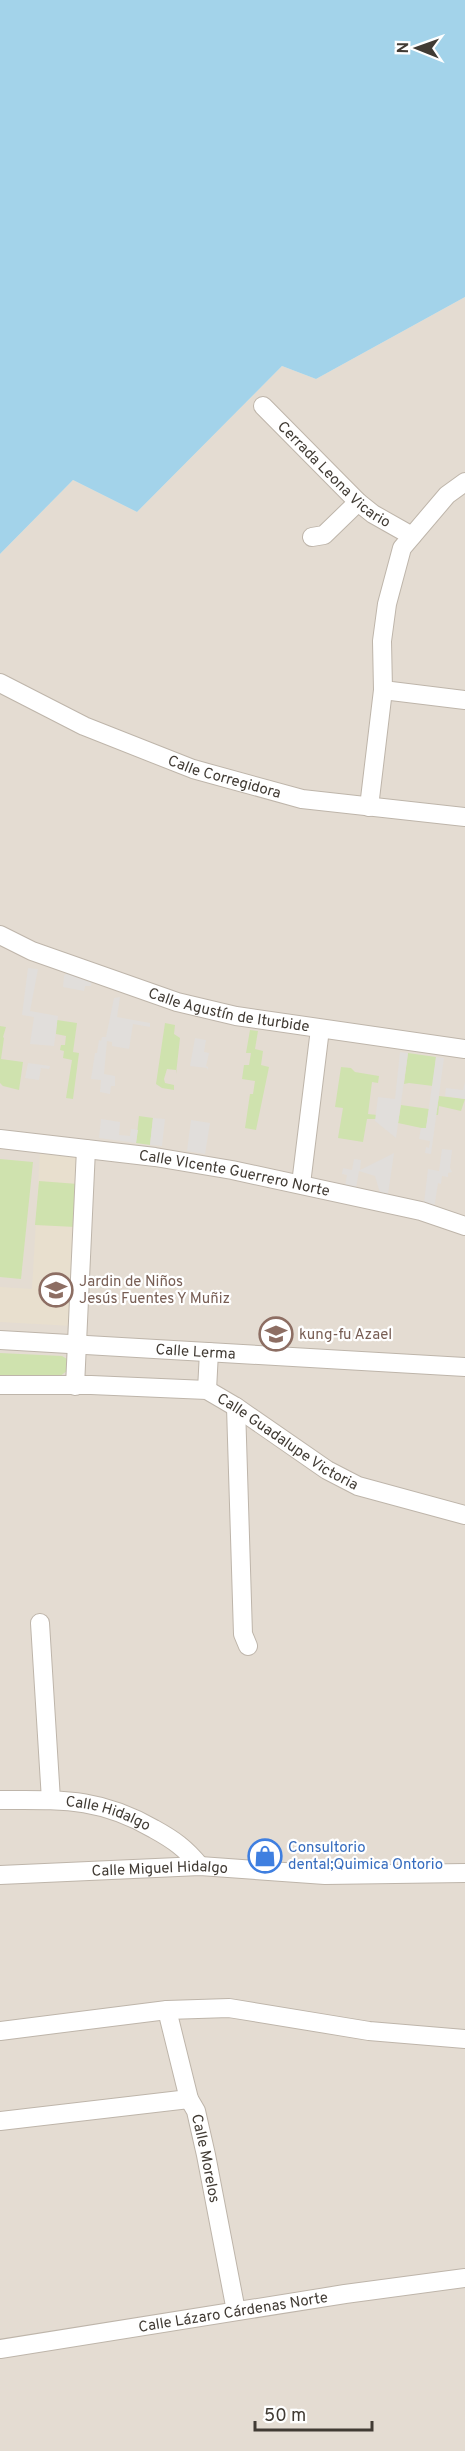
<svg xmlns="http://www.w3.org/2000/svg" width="465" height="2451" font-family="Overpass,sans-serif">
<rect width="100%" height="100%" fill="#f0ebe3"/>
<path fill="#e4dcd2" d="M 465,297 L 465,2451 L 0,2451 L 0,554 L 73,480 L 137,512 L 282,366 L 316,379 Z"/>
<path fill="#e8dfce" d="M 40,1153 L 79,1157 L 73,1326 L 0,1322 L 0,1287 L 32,1289 Z"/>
<g fill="#cfe2ae">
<path d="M 57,1020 L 77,1023 L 73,1052 L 79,1053 L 73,1099 L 66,1098 L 72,1060 L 63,1058 L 64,1051 L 60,1050 L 61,1045 L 65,1045 L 66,1036 L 56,1034 Z"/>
<path d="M 165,1023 L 175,1025 L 174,1034 L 180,1038 L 176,1074 L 176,1070 L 167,1069 L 164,1079 L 165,1083 L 174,1085 L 174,1090 L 162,1088 L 156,1084 Z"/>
<path d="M 0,1026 L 6,1027 L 3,1037 L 4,1038 L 1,1059 L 23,1062 L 19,1090 L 3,1086 L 0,1083 Z"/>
<path d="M 250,1030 L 258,1031 L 255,1049 L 263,1051 L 261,1065 L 269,1067 L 256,1130 L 245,1128 L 250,1094 L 253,1094 L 255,1081 L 242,1079 L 244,1065 L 249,1065 L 251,1053 L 246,1053 Z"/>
<path d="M 408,1053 L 436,1057 L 433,1086 L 409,1083 L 404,1084 Z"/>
<path d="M 341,1067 L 351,1068 L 355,1072 L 379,1076 L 378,1083 L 372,1082 L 368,1114 L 377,1115 L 376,1119 L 367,1119 L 363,1142 L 338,1138 L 343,1108 L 335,1107 Z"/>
<path d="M 439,1096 L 465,1099 L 461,1111 L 439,1106 L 438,1115 L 436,1115 Z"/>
<path d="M 401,1105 L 429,1109 L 426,1129 L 398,1123 Z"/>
<path d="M 139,1116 L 153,1118 L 150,1145 L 136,1143 Z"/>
<path d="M 0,1159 L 33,1162 L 21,1279 L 0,1277 Z"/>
<path d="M 39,1181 L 78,1184 L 76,1227 L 35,1225 Z"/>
<path d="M 0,1353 L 62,1356 L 67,1359 L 67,1371 L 60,1376 L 0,1377 Z"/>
</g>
<g fill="#e1dedb">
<path d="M 28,968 L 38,969 L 30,1011 L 58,1016 L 54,1046 L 30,1044 L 34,1017 L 22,1015 Z"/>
<path d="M 68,971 L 80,976 L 81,979 L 92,980 L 91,986 L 85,986 L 84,991 L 63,987 L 64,976 Z"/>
<path d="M 120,997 L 117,1017 L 150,1023 L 150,1027 L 133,1024 L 129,1049 L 112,1046 L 112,1042 L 107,1041 L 104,1074 L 115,1076 L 115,1086 L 111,1086 L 110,1094 L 100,1092 L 101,1080 L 91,1079 L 95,1053 L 97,1053 L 99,1040 L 101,1041 L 102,1037 L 106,1037 L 114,998 Z"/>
<path d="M 195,1038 L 206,1040 L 204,1052 L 209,1053 L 206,1066 L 208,1067 L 208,1070 L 207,1068 L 190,1066 Z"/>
<path d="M 400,1052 L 408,1053 L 396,1138 L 375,1121 L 378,1097 L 395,1099 Z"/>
<path d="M 436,1057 L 444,1058 L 431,1154 L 425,1153 L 426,1147 L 429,1148 L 430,1141 L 419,1139 L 421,1128 L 426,1128 Z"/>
<path d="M 28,1063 L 50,1066 L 49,1069 L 41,1068 L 39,1080 L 25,1078 Z"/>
<path d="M 465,1082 L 465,1099 L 445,1096 L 446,1088 L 463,1090 Z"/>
<path d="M 153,1118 L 165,1119 L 162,1146 L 150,1145 Z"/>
<path d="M 101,1119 L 120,1122 L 119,1135 L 130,1136 L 131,1129 L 138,1130 L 136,1143 L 99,1138 Z"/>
<path d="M 191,1120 L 210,1123 L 205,1154 L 187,1151 Z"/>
<path d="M 442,1149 L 452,1150 L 450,1168 L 452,1172 L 448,1173 L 448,1177 L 442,1176 L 441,1184 L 438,1183 L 434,1209 L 424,1203 L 428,1169 L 439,1171 Z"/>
<path d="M 394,1153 L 388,1194 L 380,1193 L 375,1176 L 359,1171 L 356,1188 L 345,1186 L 347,1175 L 342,1174 L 343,1168 L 352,1170 L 354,1159 L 361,1160 L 360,1170 Z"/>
</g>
<path fill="#a3d3ea" d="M 0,0 L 465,0 L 465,297 L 316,379 L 282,366 L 137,512 L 73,480 L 0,554 Z"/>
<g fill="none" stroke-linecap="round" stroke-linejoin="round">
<g stroke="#beb5aa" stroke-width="20">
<g id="minor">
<path id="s1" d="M 263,406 L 358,502 L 373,514 L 412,536"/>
<path d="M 465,482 L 447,495 L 402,548 L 387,604 L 382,641 L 383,690 L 465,700"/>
<path d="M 312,537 L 324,535 L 358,502"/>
<path id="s2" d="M 0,683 L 84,726 L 193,769 L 302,799 L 465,817"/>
<path d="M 369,807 L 383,690"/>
<path id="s3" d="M 0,935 L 32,951 L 177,1002 L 236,1016 L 465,1049"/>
<path id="s4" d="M 0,1139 L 155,1157 L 232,1170 L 421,1211 L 465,1226"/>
<path d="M 301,1184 L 320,1029"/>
<path id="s5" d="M 0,1340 L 465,1367"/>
<path id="s6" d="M 0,1385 L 91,1385 L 207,1390 L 236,1407 L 327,1470 L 358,1486 L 465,1515"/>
<path d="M 75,1386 L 86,1149"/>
<path d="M 207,1390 L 209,1352"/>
<path d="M 236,1407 L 243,1634 L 248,1646"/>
<path d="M 40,1623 L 51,1800"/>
<path id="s7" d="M 0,1800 C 60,1800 99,1797 154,1829 C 174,1840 185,1848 200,1866"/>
<path id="s8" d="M 0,1875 L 200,1866 L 325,1875 L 465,1873"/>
<path id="s9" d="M 167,2010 L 189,2099 L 196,2111 L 206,2155 L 236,2311"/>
<path d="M 0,2031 L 167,2010 L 229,2008 L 369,2031 L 465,2039"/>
<path d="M 0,2121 L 189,2099"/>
<path id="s10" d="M 0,2349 L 345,2294 L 465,2278"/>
</g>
</g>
<use href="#minor" stroke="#fff" stroke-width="18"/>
</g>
<defs>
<g id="school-ring" transform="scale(1.725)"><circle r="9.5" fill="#fff" stroke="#8d6e63" stroke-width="1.5"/><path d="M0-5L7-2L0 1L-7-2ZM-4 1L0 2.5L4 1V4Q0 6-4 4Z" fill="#8d6e63"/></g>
<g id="shop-ring" transform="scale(1.725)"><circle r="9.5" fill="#fff" stroke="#3f7fe0" stroke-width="1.5"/><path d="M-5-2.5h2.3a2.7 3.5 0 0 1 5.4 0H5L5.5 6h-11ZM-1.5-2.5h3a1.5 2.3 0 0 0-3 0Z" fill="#3f7fe0"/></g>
</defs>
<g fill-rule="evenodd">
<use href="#school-ring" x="56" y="1290"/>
<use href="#school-ring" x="276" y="1334"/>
<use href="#shop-ring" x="265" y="1856"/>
</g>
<g text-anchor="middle" stroke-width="4.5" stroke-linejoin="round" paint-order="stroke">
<g font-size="15" fill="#413b34" stroke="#fff">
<text dy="5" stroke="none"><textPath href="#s1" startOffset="99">Cerrada Leona Vicario</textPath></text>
<text dy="5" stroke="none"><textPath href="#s2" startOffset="244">Calle Corregidora</textPath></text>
<text dy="5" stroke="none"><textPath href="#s3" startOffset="242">Calle Agustín de Iturbide</textPath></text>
<text dy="5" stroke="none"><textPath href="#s4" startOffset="237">Calle VIcente Guerrero Norte</textPath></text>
<text dy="5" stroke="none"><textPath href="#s5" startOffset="196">Calle Lerma</textPath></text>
<text dy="5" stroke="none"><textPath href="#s6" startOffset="303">Calle Guadalupe Victoria</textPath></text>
<text dy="5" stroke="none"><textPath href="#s7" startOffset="110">Calle Hidalgo</textPath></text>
<text dy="5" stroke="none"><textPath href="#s8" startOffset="160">Calle Miguel Hidalgo</textPath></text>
<text dy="5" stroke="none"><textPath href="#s9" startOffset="154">Calle Morelos</textPath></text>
<text dy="5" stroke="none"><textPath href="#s10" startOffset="236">Calle Lázaro Cárdenas Norte</textPath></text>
</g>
<g font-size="15" fill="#785e54" stroke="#fff" text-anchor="start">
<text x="79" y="1286">Jardin de Niños<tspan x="79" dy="17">Jesús Fuentes Y Muñiz</tspan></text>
<text x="299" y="1339">kung-fu Azael</text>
</g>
<g font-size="15" fill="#366cbe" stroke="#fff" text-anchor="start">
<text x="288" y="1852">Consultorio<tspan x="288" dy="17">dental;Quimica Ontorio</tspan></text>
</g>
</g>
<g transform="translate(417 48) rotate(271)" stroke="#ffffff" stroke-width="4.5" paint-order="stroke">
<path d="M0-4.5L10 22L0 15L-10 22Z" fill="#413b34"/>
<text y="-9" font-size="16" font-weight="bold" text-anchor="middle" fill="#413b34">N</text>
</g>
<path d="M255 2421v9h117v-9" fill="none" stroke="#413b34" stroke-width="3"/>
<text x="264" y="2421" font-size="18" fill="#413b34" stroke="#ffffff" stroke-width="4.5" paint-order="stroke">50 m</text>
</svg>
